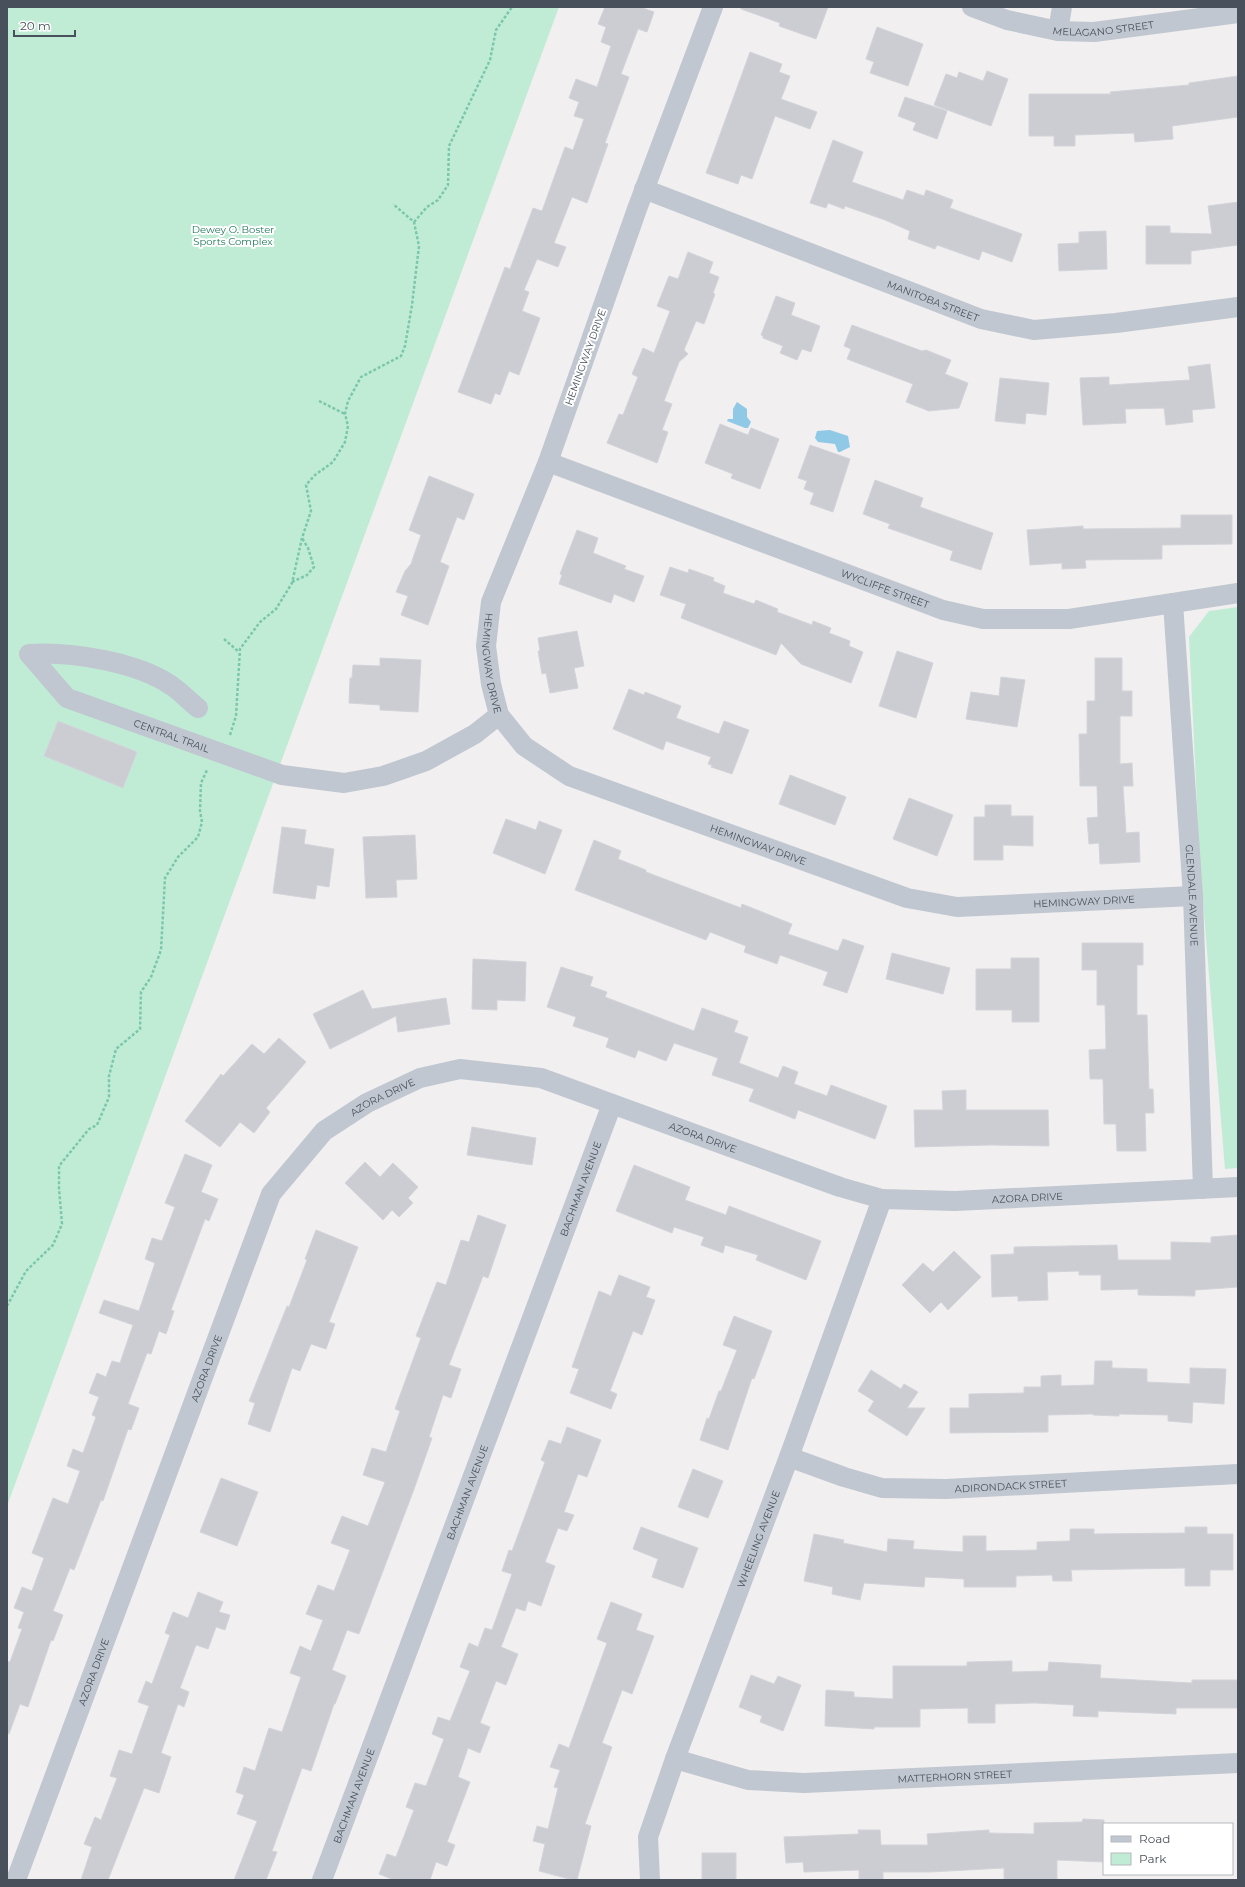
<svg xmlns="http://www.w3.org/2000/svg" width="1245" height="1887" font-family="Montserrat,sans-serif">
<rect width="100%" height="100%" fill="#f1efef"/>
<g fill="#c0ecd6">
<path d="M 7,7 L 559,7 L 7,1506 Z"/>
<path d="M 1238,607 L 1238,1168 L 1225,1169 L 1200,865 L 1189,637 L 1209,611 Z"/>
</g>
<g fill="#90c9e6">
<path d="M 737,402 L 747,409 L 747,417 L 751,422 L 748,428 L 745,428 L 727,421 L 728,419 L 733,419 L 733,409 Z"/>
<path d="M 830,430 L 848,436 L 850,447 L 840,452 L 838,452 L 835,444 L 818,442 L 815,438 L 817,431 Z"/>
</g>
<g fill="#cccdd3" stroke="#d3d4da">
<path d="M 605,7 L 640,7 L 654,12 L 647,32 L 638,29 L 621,74 L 629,77 L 605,143 L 608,144 L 587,203 L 572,197 L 554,243 L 566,247 L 558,267 L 537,259 L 524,290 L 529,292 L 522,311 L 540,318 L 519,375 L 509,371 L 500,395 L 495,393 L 491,404 L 458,392 L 505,267 L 510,269 L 533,208 L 542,211 L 565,147 L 573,150 L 584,119 L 574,116 L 579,102 L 569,98 L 576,79 L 597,87 L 611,46 L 601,42 L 606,27 L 598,24 Z"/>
<path d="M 741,7 L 828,7 L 816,39 L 779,26 L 780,23 L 741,9 Z"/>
<path d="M 877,27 L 923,44 L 908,86 L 870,73 L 874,62 L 866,59 Z"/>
<path d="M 750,52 L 782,64 L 779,72 L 790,76 L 781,99 L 817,112 L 810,129 L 775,116 L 752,179 L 741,175 L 738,184 L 706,173 Z"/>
<path d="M 987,71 L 1008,79 L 991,126 L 934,105 L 946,74 L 957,78 L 959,72 L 983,81 Z"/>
<path d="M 1238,76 L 1238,117 L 1172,126 L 1173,139 L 1135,142 L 1134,133 L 1075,135 L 1075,146 L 1054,146 L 1054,136 L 1029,136 L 1029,94 L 1111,94 L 1110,92 L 1189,85 L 1189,83 Z"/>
<path d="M 905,97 L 947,111 L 937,139 L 913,130 L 916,123 L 898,116 Z"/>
<path d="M 833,140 L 863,152 L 852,182 L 903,200 L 907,190 L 924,196 L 926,190 L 953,200 L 950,208 L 1022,234 L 1012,262 L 982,251 L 979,260 L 937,245 L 935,249 L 908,239 L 910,231 L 885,220 L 845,206 L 844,209 L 828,203 L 826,208 L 810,203 Z"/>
<path d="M 1238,202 L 1238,245 L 1191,251 L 1191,264 L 1146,264 L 1146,226 L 1170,226 L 1170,233 L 1212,234 L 1208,206 Z"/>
<path d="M 1106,231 L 1107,269 L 1059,271 L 1058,244 L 1079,243 L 1079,232 Z"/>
<path d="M 688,252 L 713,262 L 709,273 L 719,277 L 713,293 L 715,294 L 704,324 L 696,321 L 684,350 L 688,354 L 679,362 L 664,401 L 672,404 L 662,430 L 668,432 L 657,463 L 607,443 L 619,414 L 623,415 L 638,377 L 632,374 L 643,348 L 654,353 L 670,311 L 657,306 L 669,276 L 678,279 Z"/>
<path d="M 776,296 L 795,303 L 791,315 L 820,326 L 811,352 L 802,349 L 797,360 L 780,353 L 783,346 L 763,338 L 763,336 L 761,335 Z"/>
<path d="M 852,325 L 922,351 L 926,350 L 951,360 L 945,374 L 968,383 L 959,408 L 929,411 L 906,402 L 913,384 L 847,359 L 851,349 L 844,346 Z"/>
<path d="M 1210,364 L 1215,408 L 1192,410 L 1193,422 L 1166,425 L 1164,408 L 1125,409 L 1126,423 L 1083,425 L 1080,378 L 1109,377 L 1109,385 L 1190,380 L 1188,367 Z"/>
<path d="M 1000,378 L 1049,383 L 1046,415 L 1026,413 L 1025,424 L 995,421 Z"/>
<path d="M 720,424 L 748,435 L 751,428 L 779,439 L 760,489 L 731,478 L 733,474 L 705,463 Z"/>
<path d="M 810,445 L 850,459 L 833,512 L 810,504 L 814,493 L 804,489 L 807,481 L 798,478 Z"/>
<path d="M 429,476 L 474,494 L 464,520 L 457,517 L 440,562 L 449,566 L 428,625 L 401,615 L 408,596 L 396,592 L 405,571 L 411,564 L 421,535 L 409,530 Z"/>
<path d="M 875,480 L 923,498 L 920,507 L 993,533 L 981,570 L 950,560 L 953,551 L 888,528 L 890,524 L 863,514 Z"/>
<path d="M 1181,515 L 1232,515 L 1232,544 L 1162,545 L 1162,559 L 1085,560 L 1086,568 L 1062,569 L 1062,563 L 1030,565 L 1027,530 L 1083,526 L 1083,529 L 1181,528 Z"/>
<path d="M 577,530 L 598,538 L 593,553 L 626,566 L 624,569 L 644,576 L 634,602 L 614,594 L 611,603 L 559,584 L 562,575 L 560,574 Z"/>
<path d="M 670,567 L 688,573 L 689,569 L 714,578 L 713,581 L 725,586 L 723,593 L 754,604 L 756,600 L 778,609 L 777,612 L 812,625 L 813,621 L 831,628 L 829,633 L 850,641 L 849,646 L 863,652 L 851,683 L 801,664 L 781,643 L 776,655 L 681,618 L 686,604 L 660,595 Z"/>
<path d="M 577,631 L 584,666 L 574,668 L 578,688 L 550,693 L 546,673 L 542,674 L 538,651 L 540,651 L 538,638 Z"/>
<path d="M 897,651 L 933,663 L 916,718 L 879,706 Z"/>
<path d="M 380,658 L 421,660 L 418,712 L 380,710 L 380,705 L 349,703 L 350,678 L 352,678 L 353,665 L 380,666 Z"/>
<path d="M 1095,658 L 1122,658 L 1122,691 L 1132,691 L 1132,716 L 1120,716 L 1120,764 L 1132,763 L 1133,786 L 1123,786 L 1126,833 L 1139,832 L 1140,862 L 1100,864 L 1099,843 L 1089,844 L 1087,818 L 1098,817 L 1097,786 L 1080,786 L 1079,734 L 1087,734 L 1087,701 L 1095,701 Z"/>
<path d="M 1001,677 L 1025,680 L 1017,727 L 966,719 L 971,692 L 999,696 Z"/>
<path d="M 629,689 L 644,695 L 645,692 L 681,706 L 676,718 L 719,734 L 724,721 L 749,730 L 732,774 L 711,767 L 712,765 L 708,764 L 711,757 L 666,741 L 663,750 L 613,729 Z"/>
<path d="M 58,721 L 137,752 L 123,788 L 44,756 Z"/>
<path d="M 790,775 L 846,797 L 835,825 L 779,804 Z"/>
<path d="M 909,798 L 953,815 L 937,856 L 893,839 Z"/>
<path d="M 985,805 L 1011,805 L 1011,816 L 1033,816 L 1033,846 L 1003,845 L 1003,860 L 974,860 L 974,817 L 985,817 Z"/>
<path d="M 506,819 L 536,830 L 539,821 L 562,830 L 545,874 L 493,853 Z"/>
<path d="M 282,827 L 306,830 L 304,844 L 334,849 L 329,887 L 317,885 L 315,899 L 273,893 Z"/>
<path d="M 415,835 L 417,879 L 396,880 L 397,897 L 366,898 L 363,837 Z"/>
<path d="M 594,840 L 621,851 L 618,859 L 646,870 L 646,872 L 741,908 L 742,904 L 792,924 L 788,934 L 838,951 L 843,939 L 864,946 L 847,993 L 823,985 L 828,972 L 780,955 L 777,964 L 744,952 L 746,946 L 710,932 L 706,940 L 575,890 Z"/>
<path d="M 1082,943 L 1143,943 L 1143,965 L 1137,965 L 1137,1015 L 1147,1015 L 1149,1089 L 1153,1089 L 1154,1113 L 1145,1113 L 1146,1151 L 1117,1151 L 1116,1124 L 1104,1124 L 1103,1079 L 1090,1079 L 1089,1050 L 1106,1049 L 1105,1005 L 1097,1005 L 1097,970 L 1082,970 Z"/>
<path d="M 892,953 L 950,968 L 943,994 L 886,979 Z"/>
<path d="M 1011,958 L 1039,958 L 1039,1022 L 1012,1022 L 1012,1010 L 976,1010 L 976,969 L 1011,969 Z"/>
<path d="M 473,959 L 526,962 L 525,1001 L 497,1000 L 497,1010 L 472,1009 Z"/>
<path d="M 561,967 L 593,977 L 590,986 L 607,992 L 605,997 L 694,1031 L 702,1008 L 738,1021 L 734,1032 L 748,1037 L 739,1063 L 778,1078 L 783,1066 L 798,1072 L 794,1084 L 827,1096 L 831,1085 L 887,1106 L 875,1139 L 798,1110 L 795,1119 L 749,1101 L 754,1089 L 712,1075 L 718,1058 L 674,1043 L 666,1061 L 638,1050 L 635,1058 L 606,1047 L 609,1038 L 573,1026 L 576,1017 L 547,1007 Z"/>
<path d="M 363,990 L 372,1009 L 446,998 L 450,1024 L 398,1032 L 396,1016 L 330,1049 L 313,1014 Z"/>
<path d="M 279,1038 L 306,1062 L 266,1108 L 270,1112 L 254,1133 L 240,1122 L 220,1147 L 185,1121 L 221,1074 L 223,1076 L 252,1044 L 264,1054 Z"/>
<path d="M 966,1090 L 966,1110 L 1048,1110 L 1049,1146 L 990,1145 L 915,1147 L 914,1110 L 943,1110 L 942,1091 Z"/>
<path d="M 472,1127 L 536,1138 L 532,1165 L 467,1155 Z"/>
<path d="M 185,1154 L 212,1165 L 201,1192 L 218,1199 L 209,1221 L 205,1219 L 171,1310 L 174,1311 L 166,1334 L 159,1331 L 151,1354 L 147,1353 L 128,1404 L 139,1408 L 131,1430 L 128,1429 L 103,1501 L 101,1500 L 74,1570 L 70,1568 L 53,1611 L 63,1615 L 53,1641 L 51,1640 L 28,1707 L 20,1704 L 9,1734 L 7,1733 L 7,1661 L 10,1662 L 22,1629 L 18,1628 L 24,1612 L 14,1608 L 22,1587 L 32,1591 L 44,1558 L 32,1553 L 53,1498 L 68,1504 L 80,1471 L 67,1466 L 73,1449 L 83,1453 L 96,1417 L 92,1415 L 99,1397 L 89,1393 L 97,1373 L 106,1377 L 112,1361 L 120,1363 L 133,1325 L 99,1313 L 104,1300 L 139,1311 L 155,1263 L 145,1259 L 152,1238 L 162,1241 L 175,1207 L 165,1203 Z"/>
<path d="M 365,1162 L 380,1177 L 393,1163 L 418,1187 L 408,1198 L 413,1203 L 399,1217 L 392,1210 L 383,1220 L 345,1183 Z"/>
<path d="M 634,1165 L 690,1187 L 685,1200 L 726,1215 L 729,1206 L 821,1241 L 806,1280 L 756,1260 L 758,1255 L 725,1245 L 723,1253 L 701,1245 L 704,1237 L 674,1227 L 672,1233 L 616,1211 Z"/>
<path d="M 478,1215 L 506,1225 L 488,1278 L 483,1276 L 449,1365 L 461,1369 L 451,1398 L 443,1395 L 429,1437 L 432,1438 L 413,1492 L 359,1634 L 347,1630 L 332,1670 L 346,1676 L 335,1704 L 334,1704 L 311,1771 L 302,1768 L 272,1851 L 277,1852 L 266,1880 L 234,1880 L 257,1821 L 237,1814 L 244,1795 L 236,1792 L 244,1767 L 255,1771 L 269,1728 L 282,1732 L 301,1677 L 290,1673 L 300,1646 L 311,1651 L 323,1620 L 306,1614 L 318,1585 L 334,1591 L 350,1550 L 331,1543 L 342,1516 L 368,1526 L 385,1482 L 363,1475 L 372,1448 L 386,1452 L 400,1411 L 395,1409 L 421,1338 L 416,1336 L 437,1282 L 446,1285 L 461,1240 L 469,1242 Z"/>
<path d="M 316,1230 L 358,1247 L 329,1322 L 335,1324 L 326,1349 L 311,1344 L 300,1371 L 292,1368 L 270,1432 L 248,1424 L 255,1403 L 249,1401 L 287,1306 L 289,1307 L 307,1260 L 305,1259 Z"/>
<path d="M 1238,1235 L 1238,1287 L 1195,1290 L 1195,1296 L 1138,1295 L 1138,1289 L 1101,1290 L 1101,1275 L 1079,1275 L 1079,1271 L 1047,1272 L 1048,1300 L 1018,1301 L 1018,1296 L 992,1297 L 991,1255 L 1014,1254 L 1014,1247 L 1117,1245 L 1118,1260 L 1171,1260 L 1171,1242 L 1211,1243 L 1211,1237 Z"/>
<path d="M 954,1251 L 981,1277 L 948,1310 L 941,1302 L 930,1313 L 902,1285 L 923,1263 L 933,1272 Z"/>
<path d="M 619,1275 L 650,1287 L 646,1297 L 655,1300 L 642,1335 L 633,1331 L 610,1391 L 617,1394 L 611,1409 L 570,1393 L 579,1369 L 572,1367 L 599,1291 L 611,1296 Z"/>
<path d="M 734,1316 L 772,1331 L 754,1379 L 752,1378 L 728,1450 L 700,1440 L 707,1418 L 709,1419 L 719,1391 L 721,1391 L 737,1350 L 723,1345 Z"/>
<path d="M 1095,1361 L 1112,1361 L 1112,1368 L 1147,1369 L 1147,1382 L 1190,1384 L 1190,1368 L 1226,1369 L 1224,1404 L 1193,1402 L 1192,1423 L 1168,1421 L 1168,1415 L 1119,1414 L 1119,1416 L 1093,1415 L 1093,1414 L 1048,1415 L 1048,1432 L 950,1433 L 950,1408 L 969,1408 L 969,1394 L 1024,1393 L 1024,1387 L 1041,1387 L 1041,1376 L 1061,1375 L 1061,1386 L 1094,1385 Z"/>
<path d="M 871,1370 L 901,1389 L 904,1384 L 918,1392 L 907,1408 L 925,1408 L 907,1436 L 868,1411 L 874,1401 L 858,1391 Z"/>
<path d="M 567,1427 L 601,1440 L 587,1477 L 578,1474 L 564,1512 L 574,1515 L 567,1531 L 558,1528 L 545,1562 L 555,1566 L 541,1606 L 528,1601 L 525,1611 L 516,1608 L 501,1647 L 518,1654 L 506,1685 L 496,1681 L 480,1723 L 490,1727 L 480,1753 L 468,1748 L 458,1777 L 470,1782 L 447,1842 L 455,1845 L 447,1866 L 436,1862 L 430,1880 L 394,1880 L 379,1874 L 387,1854 L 396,1857 L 414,1810 L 406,1807 L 415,1783 L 426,1786 L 444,1739 L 432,1734 L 438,1717 L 450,1721 L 470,1671 L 460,1667 L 469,1643 L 478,1647 L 485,1628 L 492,1630 L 512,1574 L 502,1571 L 509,1550 L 512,1551 L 545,1462 L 541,1460 L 549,1440 L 561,1444 Z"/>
<path d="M 693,1469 L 723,1481 L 708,1518 L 678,1507 Z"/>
<path d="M 221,1478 L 258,1492 L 237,1546 L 200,1532 Z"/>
<path d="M 641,1527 L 698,1548 L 683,1588 L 652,1577 L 658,1559 L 633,1549 Z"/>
<path d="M 1185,1527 L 1207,1527 L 1207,1534 L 1233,1534 L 1233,1570 L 1210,1570 L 1210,1586 L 1185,1586 L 1185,1568 L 1071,1570 L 1072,1581 L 1053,1581 L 1052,1575 L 1016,1576 L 1016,1587 L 964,1587 L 964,1579 L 925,1577 L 924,1587 L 864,1583 L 860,1600 L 832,1594 L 833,1587 L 804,1581 L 814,1534 L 844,1540 L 843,1543 L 887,1552 L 888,1539 L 914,1541 L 913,1549 L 963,1552 L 963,1536 L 986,1536 L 986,1551 L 1037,1550 L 1037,1542 L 1070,1541 L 1070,1529 L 1094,1529 L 1094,1534 L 1185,1533 Z"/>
<path d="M 198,1592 L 223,1602 L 219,1612 L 230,1615 L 225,1630 L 216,1627 L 208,1649 L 196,1645 L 180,1688 L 189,1692 L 184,1707 L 178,1704 L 161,1753 L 171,1757 L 159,1793 L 144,1788 L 108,1880 L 81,1880 L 92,1847 L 84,1844 L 95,1817 L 101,1820 L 117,1778 L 110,1776 L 119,1750 L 132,1754 L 149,1706 L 138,1702 L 146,1681 L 152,1684 L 170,1635 L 165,1633 L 173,1612 L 188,1618 Z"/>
<path d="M 611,1602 L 642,1614 L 636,1630 L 654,1636 L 632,1694 L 622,1690 L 602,1743 L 612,1747 L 585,1824 L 591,1826 L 577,1880 L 573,1880 L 539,1871 L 545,1844 L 533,1841 L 537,1826 L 548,1829 L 558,1788 L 554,1787 L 560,1770 L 550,1767 L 559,1744 L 569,1748 L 607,1643 L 597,1639 Z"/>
<path d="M 1012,1661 L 1012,1672 L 1048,1671 L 1049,1662 L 1101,1665 L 1100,1678 L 1192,1683 L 1192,1680 L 1238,1680 L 1238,1708 L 1176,1708 L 1176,1714 L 1098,1711 L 1098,1717 L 1073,1716 L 1074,1705 L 1035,1703 L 995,1704 L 995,1723 L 968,1723 L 968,1708 L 920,1709 L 920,1727 L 874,1727 L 874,1729 L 825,1726 L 826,1690 L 854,1692 L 854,1697 L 893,1699 L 893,1666 L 967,1666 L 967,1662 Z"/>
<path d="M 751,1675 L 774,1684 L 778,1676 L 801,1685 L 783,1731 L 760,1722 L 762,1716 L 739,1707 Z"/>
<path d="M 1083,1819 L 1104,1820 L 1104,1862 L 1057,1860 L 1057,1880 L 1004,1880 L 1004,1868 L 930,1872 L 883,1872 L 883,1880 L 859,1880 L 859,1870 L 804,1872 L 803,1862 L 786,1863 L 784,1837 L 859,1834 L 858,1830 L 880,1830 L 881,1845 L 928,1845 L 927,1834 L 989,1830 L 989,1833 L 1034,1834 L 1034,1823 L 1082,1822 Z"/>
<rect x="702" y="1853" width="34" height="27"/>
</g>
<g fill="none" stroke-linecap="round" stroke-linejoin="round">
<g stroke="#7bc7ab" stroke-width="2.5" stroke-dasharray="3 2" stroke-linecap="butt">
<path d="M 414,222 L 427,207 L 438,200 L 448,185 L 449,146 L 490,60 L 496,30 L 512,7"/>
<path d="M 319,401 L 345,414"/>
<path d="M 292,582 L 307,575 L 314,567 L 308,548 L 302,538"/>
<path d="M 224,639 L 239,652"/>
<path d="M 230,735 L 236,716 L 240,649 L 260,622 L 276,609 L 292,583 L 302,538 L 311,511 L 306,485 L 315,475 L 333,462 L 345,442 L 348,426 L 345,414 L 348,401 L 361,377 L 401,356 L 405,346 L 412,305 L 419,246 L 414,222 L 393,204"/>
<path d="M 7,1306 L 26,1271 L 53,1245 L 62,1224 L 59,1188 L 59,1166 L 89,1129 L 97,1125 L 109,1097 L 109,1076 L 116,1049 L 140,1029 L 141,992 L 151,977 L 161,950 L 165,878 L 178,857 L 198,837 L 202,822 L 200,811 L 201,783 L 207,770"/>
</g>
<g stroke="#c0c7d0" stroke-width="20">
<path id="s1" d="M 713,7 L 637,209 L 548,462 L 491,602 L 486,646 L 491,684 L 499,715 L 524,746 L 569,776 L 907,898 L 957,907 L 1193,896"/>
<path id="s2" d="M 972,7 L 1007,20 L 1058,31 L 1094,32 L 1238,13"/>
<path d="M 1058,31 L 1062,7"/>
<path id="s3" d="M 644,189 L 981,319 L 1034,330 L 1116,323 L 1238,307"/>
<path id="s4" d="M 548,462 L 943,610 L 983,619 L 1069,619 L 1238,593"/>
<path id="s5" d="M 1173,603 L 1193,896 L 1203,1189"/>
<path id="s6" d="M 198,708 C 189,701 181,692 172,686 C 138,662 70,651 29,654 L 67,698 L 282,775 L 344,783 L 383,776 L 426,761 L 475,734 L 499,715"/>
<path id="s7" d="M 789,1457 L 844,1477 L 882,1488 L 946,1489 L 1238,1474"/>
<path id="s8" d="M 675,1759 L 748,1780 L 804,1783 L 1238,1763"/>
<path id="s9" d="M 16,1880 L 271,1194 L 324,1131 L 367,1103 L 420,1078 L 460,1069 L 541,1078 L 840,1187 L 882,1199 L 955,1201 L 1238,1187"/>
<path id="s10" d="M 322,1880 L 612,1104"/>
<path id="s11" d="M 650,1880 L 648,1837 L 675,1759 L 789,1457 L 882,1199"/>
</g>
</g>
<g text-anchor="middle" stroke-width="4" stroke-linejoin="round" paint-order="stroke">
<g font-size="10" fill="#48505b" stroke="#fff">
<text dy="4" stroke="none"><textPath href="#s2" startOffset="135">MELAGANO STREET</textPath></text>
<text dy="4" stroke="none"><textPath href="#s3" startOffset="310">MANITOBA STREET</textPath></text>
<text transform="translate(585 357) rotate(-70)" y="4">HEMINGWAY DRIVE</text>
<text dy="4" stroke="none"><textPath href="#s4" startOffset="360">WYCLIFFE STREET</textPath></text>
<text dy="4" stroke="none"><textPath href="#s1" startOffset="697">HEMINGWAY DRIVE</textPath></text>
<text dy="4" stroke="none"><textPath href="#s6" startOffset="352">CENTRAL TRAIL</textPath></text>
<text dy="4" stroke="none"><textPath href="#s1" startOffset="1045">HEMINGWAY DRIVE</textPath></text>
<text dy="4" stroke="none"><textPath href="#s5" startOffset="293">GLENDALE AVENUE</textPath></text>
<text dy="4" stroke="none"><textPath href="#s1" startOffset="1381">HEMINGWAY DRIVE</textPath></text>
<text dy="4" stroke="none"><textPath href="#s9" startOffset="882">AZORA DRIVE</textPath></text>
<text dy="4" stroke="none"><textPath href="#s9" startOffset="1219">AZORA DRIVE</textPath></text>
<text dy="4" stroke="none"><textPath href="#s10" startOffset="738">BACHMAN AVENUE</textPath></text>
<text dy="4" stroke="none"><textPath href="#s9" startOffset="1554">AZORA DRIVE</textPath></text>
<text dy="4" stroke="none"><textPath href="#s9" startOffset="546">AZORA DRIVE</textPath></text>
<text dy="4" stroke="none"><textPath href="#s7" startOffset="227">ADIRONDACK STREET</textPath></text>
<text dy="4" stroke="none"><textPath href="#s10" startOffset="414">BACHMAN AVENUE</textPath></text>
<text dy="4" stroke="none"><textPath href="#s11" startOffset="361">WHEELING AVENUE</textPath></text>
<text dy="4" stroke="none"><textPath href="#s9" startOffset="222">AZORA DRIVE</textPath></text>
<text dy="4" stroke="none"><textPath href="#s8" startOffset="283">MATTERHORN STREET</textPath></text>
<text dy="4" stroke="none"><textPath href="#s10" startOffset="90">BACHMAN AVENUE</textPath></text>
</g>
<g font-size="10" fill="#1e7756" stroke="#fff">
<text x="233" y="233">Dewey O. Boster<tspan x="233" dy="12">Sports Complex</tspan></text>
</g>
</g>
<rect width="1245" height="1887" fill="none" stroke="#48505b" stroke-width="16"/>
<rect x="1103" y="1823" width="130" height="52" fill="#ffffff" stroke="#b6b9bd"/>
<rect x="1111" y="1836" width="20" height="6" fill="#c0c7d0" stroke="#b6b9bd"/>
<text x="1139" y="1843" font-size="12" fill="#48505b">Road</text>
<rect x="1111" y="1853" width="20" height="12" fill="#c0ecd6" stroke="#b6b9bd"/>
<text x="1139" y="1863" font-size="12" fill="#48505b">Park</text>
<path d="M14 30v6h61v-6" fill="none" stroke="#48505b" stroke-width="2"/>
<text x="20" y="30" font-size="12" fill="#48505b" stroke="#ffffff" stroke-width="3" paint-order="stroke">20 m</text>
</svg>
